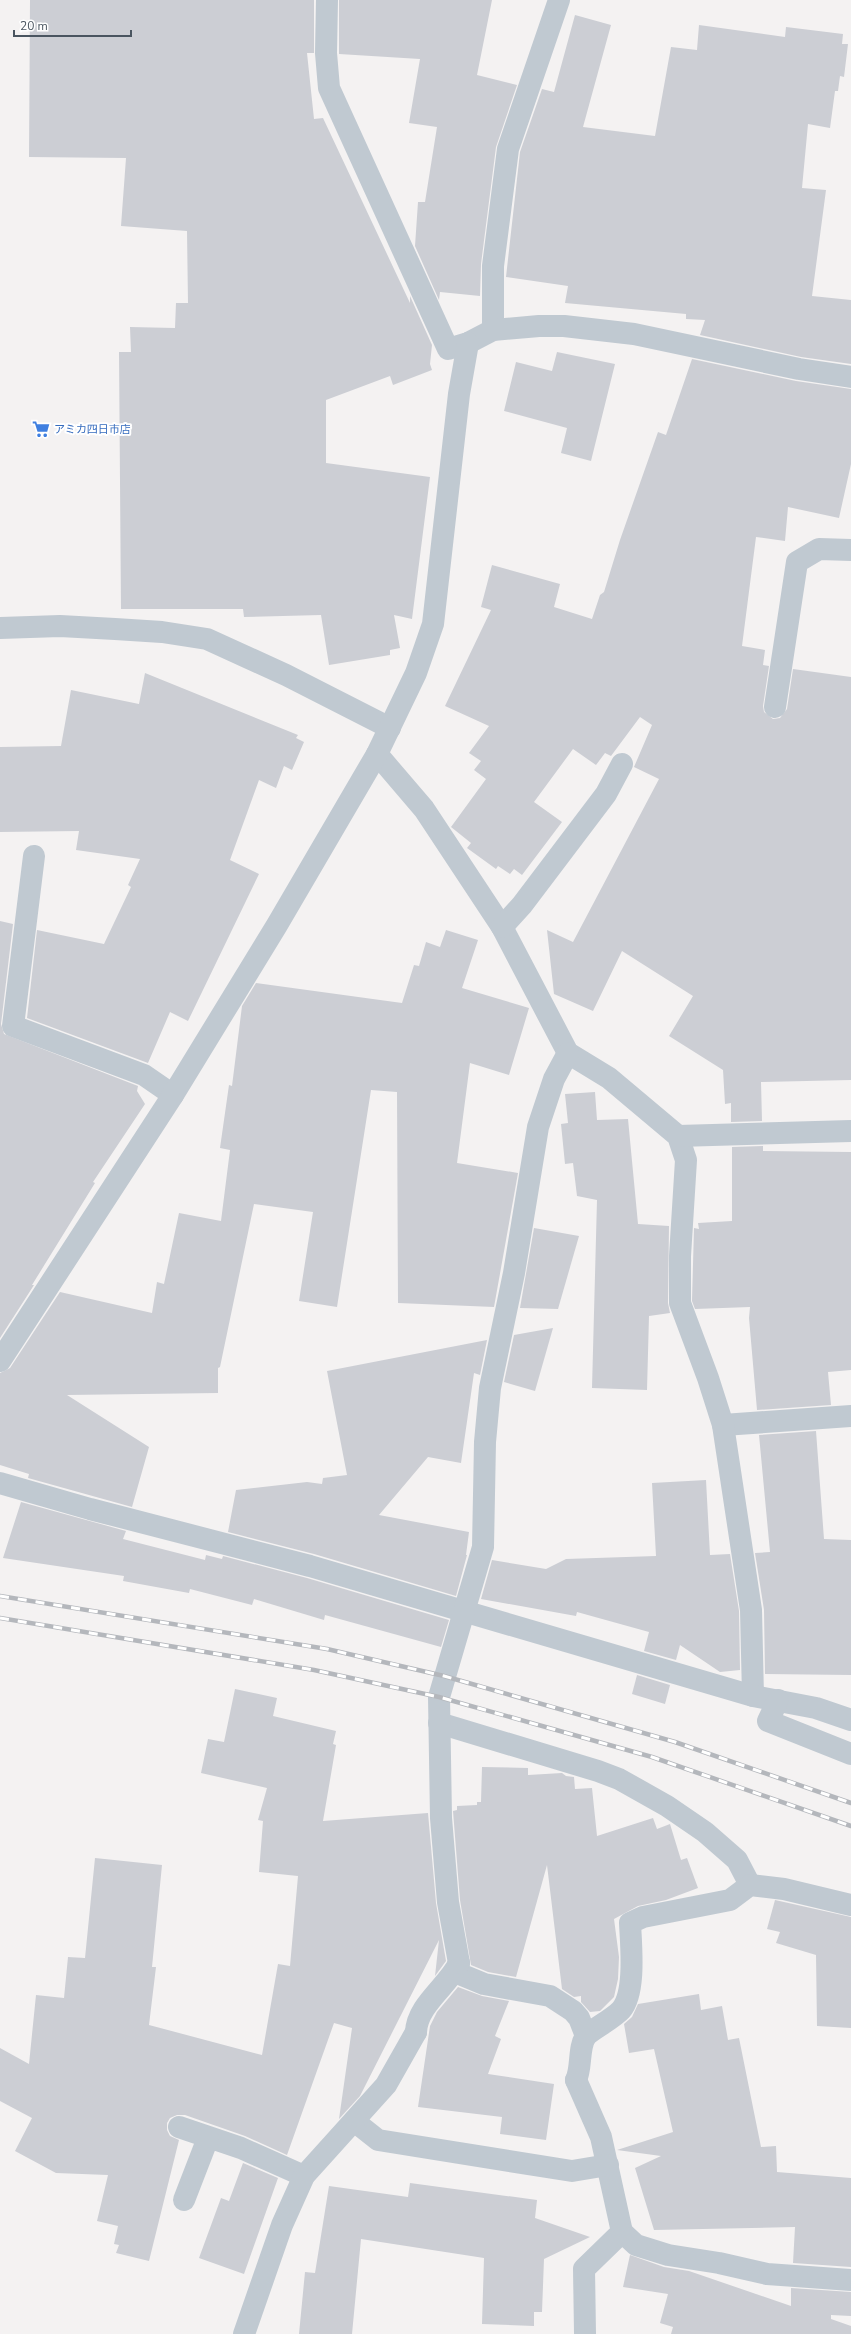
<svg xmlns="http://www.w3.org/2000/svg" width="851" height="2334" font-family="'Nunito Sans','Noto Sans JP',sans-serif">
<rect width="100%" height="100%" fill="#f4f2f2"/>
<g fill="#ccced4">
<path d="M 30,0 L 314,0 L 314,53 L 307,53 L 314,119 L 323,118 L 410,303 L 410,296 L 432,345 L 430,364 L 432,370 L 393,385 L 390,376 L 326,400 L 326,463 L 430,477 L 412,619 L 394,615 L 400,648 L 390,650 L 390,655 L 329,665 L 321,615 L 244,617 L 243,609 L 121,609 L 119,352 L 131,352 L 130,327 L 175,328 L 176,303 L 188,303 L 187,231 L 121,226 L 126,158 L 29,157 Z"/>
<path d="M 339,0 L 492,0 L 477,75 L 517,85 L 496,147 L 481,264 L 480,296 L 440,292 L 439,300 L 415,246 L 418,202 L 425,202 L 437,127 L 409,123 L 420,59 L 339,54 Z"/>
<path d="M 575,15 L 611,25 L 583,127 L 655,136 L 671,47 L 697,50 L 699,25 L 785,37 L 786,27 L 843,34 L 842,44 L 848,44 L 844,77 L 840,76 L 838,91 L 835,91 L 830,128 L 808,124 L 802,188 L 826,190 L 812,296 L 851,300 L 851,364 L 801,357 L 700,335 L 705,320 L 686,319 L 686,314 L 565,303 L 568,286 L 506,277 L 520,152 L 542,89 L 554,92 Z"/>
<path d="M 557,352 L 615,364 L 591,461 L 561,453 L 567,428 L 504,411 L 516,362 L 552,371 Z"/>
<path d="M 692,359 L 796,381 L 851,389 L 851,464 L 839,518 L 788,507 L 785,541 L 756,537 L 742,646 L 765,650 L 763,665 L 769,666 L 763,706 L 764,712 L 773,719 L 780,718 L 787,709 L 793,669 L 851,677 L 851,1080 L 761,1082 L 762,1121 L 731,1122 L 731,1103 L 725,1104 L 723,1070 L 669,1036 L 693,996 L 622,951 L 593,1011 L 554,994 L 547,930 L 573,942 L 659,779 L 634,767 L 652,725 L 640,717 L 611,756 L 605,753 L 596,765 L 573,749 L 534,802 L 562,822 L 522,875 L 514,869 L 510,874 L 498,866 L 496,869 L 467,848 L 471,843 L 451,827 L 486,779 L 474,770 L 481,761 L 469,753 L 489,726 L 445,706 L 491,610 L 481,607 L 492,565 L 560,584 L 554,607 L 592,619 L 600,595 L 604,592 L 620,540 L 658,432 L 666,435 Z"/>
<path d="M 145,673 L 298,735 L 296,738 L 304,742 L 292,770 L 284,766 L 276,788 L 259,780 L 230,860 L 259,874 L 188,1021 L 170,1012 L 148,1063 L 27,1018 L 37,930 L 104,944 L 131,887 L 128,885 L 140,859 L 76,850 L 79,831 L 0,832 L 0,747 L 61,746 L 71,690 L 139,704 Z"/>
<path d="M 0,921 L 13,924 L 1,1024 L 4,1034 L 138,1086 L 137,1091 L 145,1104 L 93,1182 L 95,1183 L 32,1285 L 34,1285 L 0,1338 Z"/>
<path d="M 446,930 L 478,940 L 462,988 L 529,1008 L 509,1075 L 470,1063 L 457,1163 L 518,1173 L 494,1307 L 398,1303 L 397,1092 L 371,1090 L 337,1307 L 299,1301 L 313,1212 L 254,1204 L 220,1367 L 218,1368 L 218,1393 L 67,1395 L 149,1447 L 132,1507 L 28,1478 L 29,1474 L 0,1465 L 0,1373 L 10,1368 L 60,1292 L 152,1313 L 157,1282 L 164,1284 L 179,1213 L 221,1221 L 230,1150 L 220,1148 L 229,1085 L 232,1086 L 242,1006 L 256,983 L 402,1003 L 414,965 L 419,966 L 426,942 L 440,947 Z"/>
<path d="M 595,1092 L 597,1120 L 628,1119 L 638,1224 L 669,1226 L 668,1303 L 670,1313 L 649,1316 L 647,1390 L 592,1388 L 597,1200 L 577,1196 L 573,1163 L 565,1164 L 561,1124 L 568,1123 L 565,1094 Z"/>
<path d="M 763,1146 L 763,1151 L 851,1152 L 851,1370 L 828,1372 L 831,1405 L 757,1410 L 749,1318 L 750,1307 L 695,1309 L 692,1301 L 694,1228 L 699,1229 L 698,1223 L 732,1221 L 732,1147 Z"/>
<path d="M 534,1228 L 579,1236 L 558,1309 L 520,1308 Z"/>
<path d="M 553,1328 L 535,1391 L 504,1382 L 514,1335 Z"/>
<path d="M 487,1340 L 480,1375 L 474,1373 L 461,1463 L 428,1457 L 379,1515 L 469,1532 L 466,1555 L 467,1555 L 456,1596 L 314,1554 L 228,1532 L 236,1490 L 307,1482 L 322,1484 L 323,1478 L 347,1475 L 327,1371 Z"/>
<path d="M 816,1431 L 824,1539 L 851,1540 L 851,1675 L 765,1674 L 764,1610 L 755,1553 L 770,1552 L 759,1435 Z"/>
<path d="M 706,1480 L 710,1555 L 730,1554 L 739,1611 L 740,1670 L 720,1672 L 680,1645 L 676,1660 L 644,1651 L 649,1632 L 577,1612 L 576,1616 L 481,1599 L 492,1560 L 546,1569 L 566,1559 L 656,1556 L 652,1483 Z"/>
<path d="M 21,1502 L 126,1531 L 123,1539 L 205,1560 L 206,1555 L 222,1559 L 223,1556 L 307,1578 L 449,1620 L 441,1647 L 325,1615 L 324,1620 L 254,1599 L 252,1605 L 190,1589 L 189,1593 L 123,1581 L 124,1576 L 3,1558 Z"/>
<path d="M 637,1675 L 670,1685 L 665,1704 L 632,1694 Z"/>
<path d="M 235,1689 L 277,1698 L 273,1716 L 336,1731 L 333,1744 L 336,1745 L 323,1821 L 428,1813 L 436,1903 L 446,1961 L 435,1976 L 439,1940 L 360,2096 L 339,2119 L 352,2028 L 334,2023 L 287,2155 L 245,2136 L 185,2115 L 177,2115 L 170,2118 L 167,2123 L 167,2130 L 170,2136 L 179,2140 L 149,2261 L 116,2253 L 119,2245 L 114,2244 L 118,2226 L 97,2221 L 108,2175 L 56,2173 L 15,2151 L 32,2118 L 0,2101 L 0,2048 L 29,2064 L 36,1995 L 64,1998 L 68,1957 L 85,1958 L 95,1858 L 162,1865 L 152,1967 L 156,1967 L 149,2025 L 262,2055 L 278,1964 L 290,1966 L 298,1876 L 259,1872 L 263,1821 L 258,1820 L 267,1788 L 201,1773 L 208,1739 L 224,1742 Z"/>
<path d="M 482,1767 L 528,1768 L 528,1775 L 562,1773 L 566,1776 L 574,1777 L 575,1789 L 592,1788 L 597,1836 L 653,1818 L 657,1829 L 670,1824 L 681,1860 L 687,1858 L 698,1888 L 666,1900 L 638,1906 L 614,1919 L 619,1957 L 618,1979 L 614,1997 L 600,2011 L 590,2012 L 581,2002 L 581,1996 L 574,1997 L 562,1989 L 547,1865 L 516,1977 L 488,1972 L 471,1965 L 460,1900 L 453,1811 L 457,1810 L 457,1806 L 477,1805 L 477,1802 L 481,1802 Z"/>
<path d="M 775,1900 L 851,1917 L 851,2028 L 817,2026 L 816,1955 L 776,1943 L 780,1932 L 767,1929 Z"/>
<path d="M 458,1987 L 482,1996 L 509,2001 L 495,2036 L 501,2039 L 488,2074 L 554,2084 L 546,2140 L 500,2134 L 502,2117 L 418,2107 L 430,2026 L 437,2012 Z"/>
<path d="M 699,1994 L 701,2010 L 722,2006 L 728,2040 L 739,2038 L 761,2147 L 776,2146 L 777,2172 L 851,2178 L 851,2267 L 793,2263 L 795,2227 L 654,2230 L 635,2168 L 661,2156 L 617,2150 L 673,2132 L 654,2049 L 629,2053 L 624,2024 L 632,2017 L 638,2004 Z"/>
<path d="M 243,2163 L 278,2178 L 244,2274 L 199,2258 L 221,2198 L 229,2201 Z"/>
<path d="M 410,2183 L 537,2200 L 535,2218 L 590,2237 L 544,2259 L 542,2312 L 534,2312 L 534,2326 L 482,2324 L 484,2258 L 361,2239 L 352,2334 L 299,2334 L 305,2272 L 315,2273 L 329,2186 L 408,2197 Z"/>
<path d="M 630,2255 L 664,2267 L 689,2271 L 791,2306 L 791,2288 L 851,2292 L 851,2316 L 831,2315 L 831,2319 L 851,2326 L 851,2334 L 671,2334 L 673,2327 L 660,2323 L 668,2294 L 623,2287 Z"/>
</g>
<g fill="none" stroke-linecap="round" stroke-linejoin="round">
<g stroke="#c0c9d1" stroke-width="22">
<path d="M 493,330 L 493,266 L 508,149 L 559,0"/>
<path d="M 723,1425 L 851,1416"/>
<path d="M 439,1723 L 598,1771 L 619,1779 L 667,1806 L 705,1832 L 737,1860 L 750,1885"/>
<path d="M 455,1972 L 484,1984 L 550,1996 L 573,2011 L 579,2018 L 586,2036"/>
<path d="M 416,2032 C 417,2005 448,1986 459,1963"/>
<path d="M 576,2080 C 582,2068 578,2047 586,2036 C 591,2030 613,2019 621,2010 C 636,1993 631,1945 630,1923 L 643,1917 L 730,1900 L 750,1885 L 784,1889 L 851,1905"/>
<path d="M 622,2232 L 636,2245 L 668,2255 L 719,2263 L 767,2274 L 851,2280"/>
</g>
<g stroke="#c0c9d1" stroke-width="22">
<path d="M 327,0 L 326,53 L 329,88 L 448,349 L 468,343 L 493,330 L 539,326 L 564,326 L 634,334 L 799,369 L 851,377"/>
<path d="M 0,628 L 60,626 L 115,629 L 162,632 L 207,639 L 286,675 L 390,728"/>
<path d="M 775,707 L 797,562 L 819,549 L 851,550"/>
<path d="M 377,754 L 424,809 L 502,927 L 568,1053 L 609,1078 L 678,1136 L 686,1160 L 680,1256 L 680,1303 L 708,1378 L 723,1425 L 751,1610 L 753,1696"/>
<path d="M 34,856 L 13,1026 L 144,1075 L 173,1095"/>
<path d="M 502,927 L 522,905 L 606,794 L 622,764"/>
<path d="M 678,1136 L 851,1131"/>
<path d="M 0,1361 L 173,1095 L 277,925 L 377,754 L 416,673 L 433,624 L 459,394 L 468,343"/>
<path d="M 0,1483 L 90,1509 L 310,1566 L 753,1696 L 816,1708 L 851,1720"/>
<path d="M 778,1700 L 768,1721 L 851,1754"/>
<path d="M 459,1963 L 448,1902 L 441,1818 L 439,1697 L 483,1547 L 485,1442 L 490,1388 L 514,1273 L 538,1127 L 554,1079 L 568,1053"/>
<path d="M 576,2080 L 601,2137 L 622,2232 L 584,2269 L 585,2333"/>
<path d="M 354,2121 L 378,2140 L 572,2171 L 608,2165"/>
<path d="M 179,2127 L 241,2148 L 304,2176"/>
<path d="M 184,2200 L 208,2138"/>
<path d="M 244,2334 L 282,2225 L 304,2176 L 386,2085 L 416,2032"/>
</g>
<g stroke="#b4b7bc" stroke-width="4.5">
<g id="rail">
<path d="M 0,1596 L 327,1649 L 444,1676 L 675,1742 L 851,1803"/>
<path d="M 0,1618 L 314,1670 L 439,1697 L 652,1757 L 851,1826"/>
</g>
</g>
<use href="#rail" stroke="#fff" stroke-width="3" stroke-dasharray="9" stroke-linecap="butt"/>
</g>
<defs>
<g id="supermarket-bare" transform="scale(1.38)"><path d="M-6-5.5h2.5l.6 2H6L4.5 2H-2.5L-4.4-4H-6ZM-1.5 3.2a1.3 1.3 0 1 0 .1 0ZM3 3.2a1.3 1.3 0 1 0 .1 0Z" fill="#3f7fe0" stroke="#fff" stroke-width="2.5" paint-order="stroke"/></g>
</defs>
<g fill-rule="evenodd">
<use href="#supermarket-bare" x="41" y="429"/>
</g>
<g text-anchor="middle" stroke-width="4" stroke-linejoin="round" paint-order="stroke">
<g font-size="11" fill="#366cbe" stroke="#fff" text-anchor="start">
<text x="54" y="433">アミカ四日市店</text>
</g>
</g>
<path d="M14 30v6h117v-6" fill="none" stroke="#4a5560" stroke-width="2"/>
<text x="20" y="30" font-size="12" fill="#4a5560" stroke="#ffffff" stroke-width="3" paint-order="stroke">20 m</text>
</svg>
